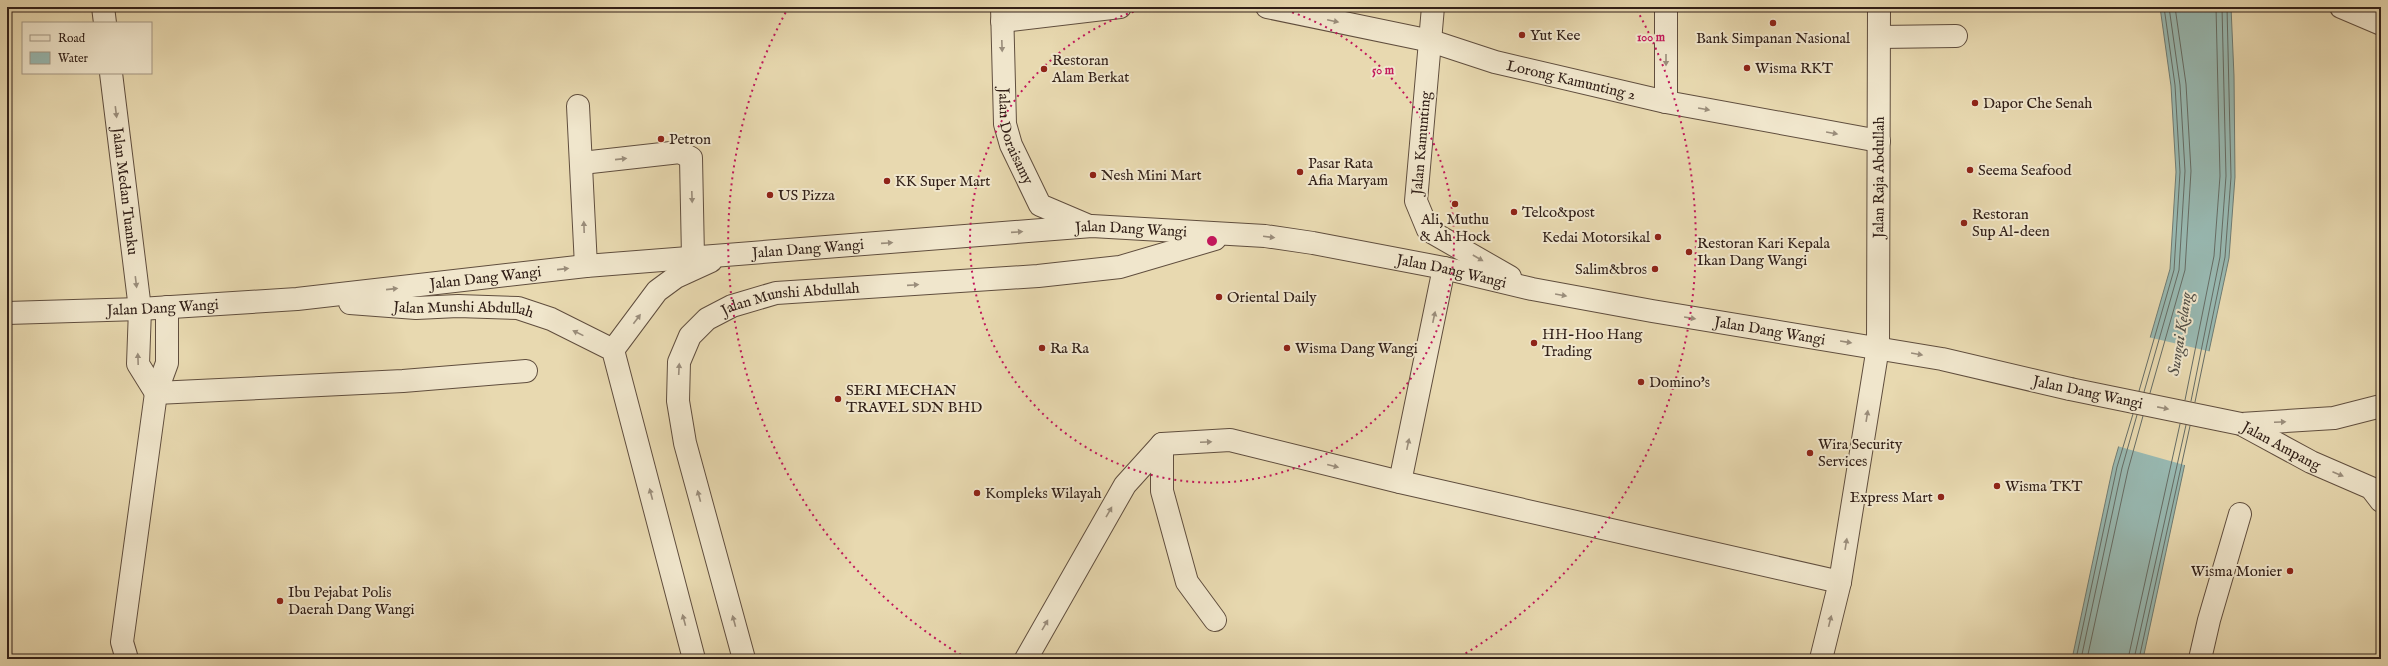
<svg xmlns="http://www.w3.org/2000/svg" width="2388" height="666" font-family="'IM FELL English',serif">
<rect width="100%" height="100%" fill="#e8d9b0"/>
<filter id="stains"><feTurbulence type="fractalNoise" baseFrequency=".005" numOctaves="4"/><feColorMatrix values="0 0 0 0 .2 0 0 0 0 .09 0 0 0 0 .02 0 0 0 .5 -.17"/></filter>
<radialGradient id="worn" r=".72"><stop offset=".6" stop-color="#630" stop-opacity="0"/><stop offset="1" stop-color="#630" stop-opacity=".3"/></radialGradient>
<path fill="#98b9b2" stroke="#6f7c74" d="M 2160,7 L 2231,7 L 2234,76 L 2235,177 L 2229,258 L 2143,659 L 2072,659 L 2113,466 L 2170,269 L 2176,172 L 2171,86 Z"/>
<path fill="#e8d9b0" d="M 2148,337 L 2212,352 L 2188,466 L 2117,446 Z"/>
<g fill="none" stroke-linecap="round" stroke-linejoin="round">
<g stroke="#656c65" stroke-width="1">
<path d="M 2139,391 L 2174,270 L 2180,172 L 2175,85 L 2164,7"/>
<path d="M 2144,392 L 2179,270 L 2185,171 L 2180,85 L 2169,7"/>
<path d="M 2150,393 L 2185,270 L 2191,171 L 2186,84 L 2175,7"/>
<path d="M 2185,400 L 2214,256 L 2220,176 L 2216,7"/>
<path d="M 2191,401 L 2220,257 L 2226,176 L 2222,7"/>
<path d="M 2195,402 L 2225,257 L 2231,177 L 2227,7"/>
<path d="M 2076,659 L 2117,467 L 2133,414"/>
<path d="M 2081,659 L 2122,468 L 2137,415"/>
<path d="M 2087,659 L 2128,470 L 2143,416"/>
<path d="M 2128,659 L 2180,424"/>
<path d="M 2134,659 L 2186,425"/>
<path d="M 2139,659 L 2190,426"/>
</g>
<g stroke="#604e3e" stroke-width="24">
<g id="minor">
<path d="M 103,7 L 105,23"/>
<path id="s1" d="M 1002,7 L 1005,124 L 1011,145 L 1040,205 L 1087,225"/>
<path id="s2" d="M 1267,7 L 1431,41 L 1495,62 L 1666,102 L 1879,141"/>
<path d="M 1433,7 L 1416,201 L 1428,230 L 1510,277"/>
<path d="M 1666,7 L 1666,102"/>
<path d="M 2341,7 L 2381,24"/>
<path d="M 1002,21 L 1120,7"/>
<path d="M 1879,37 L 1956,36"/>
<path id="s3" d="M 111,73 L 140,309 L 138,364 L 156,393"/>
<path d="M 578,106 L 586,266"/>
<path d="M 582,163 L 680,152 L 691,158 L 693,257"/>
<path id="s4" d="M 350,303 L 416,308 L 458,306 L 518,308 L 551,319 L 613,350 L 694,659"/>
<path id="s5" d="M 7,313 L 140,309 L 297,299 L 586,266 L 1092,226 L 1265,236 L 1313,243 L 1444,268 L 1532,289 L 1652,311 L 1942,359 L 2070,389"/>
<path d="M 613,350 L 657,291 L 676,277 L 711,261"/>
<path d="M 156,393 L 403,381 L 526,371"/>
<path id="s6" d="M 2241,424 L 2311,462 L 2371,488 L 2381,501"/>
<path d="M 2241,424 L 2334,418 L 2381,406"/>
<path d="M 1162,444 L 1162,491 L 1187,582 L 1215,620"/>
<path d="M 1400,482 L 1444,268"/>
<path d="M 127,659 L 122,642 L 156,393 L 167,363 L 167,307"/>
<path id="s7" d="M 744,659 L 685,443 L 678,401 L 679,362 L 690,336 L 707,319 L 732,306 L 776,293 L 1038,276 L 1120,267 L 1215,239"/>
<path d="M 1026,659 L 1125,485 L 1162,444 L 1230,440 L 1400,482 L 1840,582"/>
<path id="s8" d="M 1821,659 L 1840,582 L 1878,347 L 1879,7"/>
<path d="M 2200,659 L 2209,620 L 2240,514"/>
</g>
</g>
<use href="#minor" stroke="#f0e6cc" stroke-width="22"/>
<g stroke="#604e3e" stroke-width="24" stroke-linecap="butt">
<path id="minor-bridge" d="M 2070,389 L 2241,424"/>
</g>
<use href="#minor-bridge" stroke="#f0e6cc" stroke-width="22"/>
</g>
<defs><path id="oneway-solid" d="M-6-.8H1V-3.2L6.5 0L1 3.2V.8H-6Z"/></defs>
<g fill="#9a8d7b">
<use href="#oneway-solid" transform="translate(1333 21) rotate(12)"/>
<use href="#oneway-solid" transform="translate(1002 46) rotate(88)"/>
<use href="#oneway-solid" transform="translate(1666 60) rotate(90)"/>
<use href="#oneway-solid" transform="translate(1704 109) rotate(10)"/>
<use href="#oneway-solid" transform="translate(116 112) rotate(83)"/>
<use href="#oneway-solid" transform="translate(1832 133) rotate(10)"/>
<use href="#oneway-solid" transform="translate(621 159) rotate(-6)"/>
<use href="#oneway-solid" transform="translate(692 197) rotate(88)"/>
<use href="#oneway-solid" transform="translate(584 227) rotate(-92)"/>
<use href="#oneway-solid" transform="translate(1017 232) rotate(-4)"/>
<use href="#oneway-solid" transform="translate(1269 237) rotate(7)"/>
<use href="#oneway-solid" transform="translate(887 243) rotate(-4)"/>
<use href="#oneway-solid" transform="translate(1478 258) rotate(30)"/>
<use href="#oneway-solid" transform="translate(563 269) rotate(-6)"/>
<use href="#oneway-solid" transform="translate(136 282) rotate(83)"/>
<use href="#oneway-solid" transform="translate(913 285) rotate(-4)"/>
<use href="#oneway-solid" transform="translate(392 289) rotate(-6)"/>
<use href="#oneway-solid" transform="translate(1561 295) rotate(10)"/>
<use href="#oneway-solid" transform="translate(1434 317) rotate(-78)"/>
<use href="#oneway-solid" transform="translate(1690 318) rotate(9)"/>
<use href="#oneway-solid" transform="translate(637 319) rotate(-53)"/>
<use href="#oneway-solid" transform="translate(578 333) rotate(-154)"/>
<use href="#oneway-solid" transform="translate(1846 342) rotate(9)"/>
<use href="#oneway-solid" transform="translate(1917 354) rotate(10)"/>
<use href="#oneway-solid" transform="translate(138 359) rotate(-92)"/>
<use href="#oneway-solid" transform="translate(679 369) rotate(-87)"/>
<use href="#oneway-solid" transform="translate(2163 408) rotate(11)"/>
<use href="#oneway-solid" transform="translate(1867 416) rotate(-81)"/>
<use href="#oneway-solid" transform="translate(2280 422) rotate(-2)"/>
<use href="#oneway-solid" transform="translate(1206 442) rotate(-3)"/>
<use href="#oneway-solid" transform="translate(1408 444) rotate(-78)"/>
<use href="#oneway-solid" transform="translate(1333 466) rotate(14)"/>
<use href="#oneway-solid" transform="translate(2338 474) rotate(23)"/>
<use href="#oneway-solid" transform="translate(651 494) rotate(-105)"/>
<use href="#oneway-solid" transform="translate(699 496) rotate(-105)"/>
<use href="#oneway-solid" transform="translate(1109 512) rotate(-60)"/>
<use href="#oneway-solid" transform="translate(1846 544) rotate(-81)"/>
<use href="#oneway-solid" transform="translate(684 620) rotate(-105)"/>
<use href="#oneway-solid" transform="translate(734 621) rotate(-105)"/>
<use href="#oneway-solid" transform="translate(1830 621) rotate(-76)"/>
<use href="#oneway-solid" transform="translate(1045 625) rotate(-60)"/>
</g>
<g fill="none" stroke="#c2185b" stroke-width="2" stroke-dasharray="2 4">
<path d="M1275 7A242 242 0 1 1 1149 7"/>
<path d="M966 658A484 484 0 0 1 787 10M1637 10A484 484 0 0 1 1458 658"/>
</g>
<g fill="#8f2418" stroke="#f0e6cc" stroke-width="1.5">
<circle cx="1773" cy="23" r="4"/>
<circle cx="1522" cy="35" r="4"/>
<circle cx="1747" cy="68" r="4"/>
<circle cx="1044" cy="69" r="4"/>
<circle cx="1975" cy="103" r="4"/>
<circle cx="661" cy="139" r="4"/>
<circle cx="1970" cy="170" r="4"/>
<circle cx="1300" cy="172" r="4"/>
<circle cx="1093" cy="175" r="4"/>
<circle cx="887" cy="181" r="4"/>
<circle cx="770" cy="195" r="4"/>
<circle cx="1455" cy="204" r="4"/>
<circle cx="1514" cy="212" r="4"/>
<circle cx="1964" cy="223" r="4"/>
<circle cx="1658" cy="237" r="4"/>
<circle cx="1689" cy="252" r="4"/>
<circle cx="1655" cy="269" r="4"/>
<circle cx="1219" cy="297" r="4"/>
<circle cx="1534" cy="343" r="4"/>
<circle cx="1042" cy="348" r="4"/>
<circle cx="1287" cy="348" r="4"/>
<circle cx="1641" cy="382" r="4"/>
<circle cx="838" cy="399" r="4"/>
<circle cx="1810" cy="453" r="4"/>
<circle cx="1997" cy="486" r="4"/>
<circle cx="977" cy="493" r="4"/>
<circle cx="1941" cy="497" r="4"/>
<circle cx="2290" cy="571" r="4"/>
<circle cx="280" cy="601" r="4"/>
</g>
<g text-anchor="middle" stroke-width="4" stroke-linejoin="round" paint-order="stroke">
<g font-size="15" fill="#322018" stroke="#f0e6cc" text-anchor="start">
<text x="1530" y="40">Yut Kee</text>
<text x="1773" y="43" text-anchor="middle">Bank Simpanan Nasional</text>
<text x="1052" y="65">Restoran<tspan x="1052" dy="17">Alam Berkat</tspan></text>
<text x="1755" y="73">Wisma RKT</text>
<text x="1983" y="108">Dapor Che Senah</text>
<text x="669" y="144">Petron</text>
<text x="1308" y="168">Pasar Rata<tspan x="1308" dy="17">Afia Maryam</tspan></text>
<text x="1978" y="175">Seema Seafood</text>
<text x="1101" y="180">Nesh Mini Mart</text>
<text x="895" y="186">KK Super Mart</text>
<text x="778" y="200">US Pizza</text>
<text x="1522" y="217">Telco&amp;post</text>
<text x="1972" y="219">Restoran<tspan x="1972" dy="17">Sup Al-deen</tspan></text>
<text x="1455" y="224" text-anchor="middle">Ali, Muthu<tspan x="1455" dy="17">&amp; Ah Hock</tspan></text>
<text x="1650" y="242" text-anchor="end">Kedai Motorsikal</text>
<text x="1697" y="248">Restoran Kari Kepala<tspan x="1697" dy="17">Ikan Dang Wangi</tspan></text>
<text x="1647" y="274" text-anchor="end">Salim&amp;bros</text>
<text x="1227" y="302">Oriental Daily</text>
<text x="1542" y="339">HH-Hoo Hang<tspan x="1542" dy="17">Trading</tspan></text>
<text x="1050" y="353">Ra Ra</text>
<text x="1295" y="353">Wisma Dang Wangi</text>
<text x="1649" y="387">Domino's</text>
<text x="846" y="395">SERI MECHAN<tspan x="846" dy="17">TRAVEL SDN BHD</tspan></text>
<text x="1818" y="449">Wira Security<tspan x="1818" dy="17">Services</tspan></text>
<text x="2005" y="491">Wisma TKT</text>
<text x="985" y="498">Kompleks Wilayah</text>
<text x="1933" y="502" text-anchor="end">Express Mart</text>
<text x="2282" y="576" text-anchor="end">Wisma Monier</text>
<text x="288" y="597">Ibu Pejabat Polis<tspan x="288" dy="17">Daerah Dang Wangi</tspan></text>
</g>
<g font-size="15" fill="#322018" stroke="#f0e6cc">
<text dy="5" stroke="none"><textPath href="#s2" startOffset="313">Lorong Kamunting 2</textPath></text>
<text dy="5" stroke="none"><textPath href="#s1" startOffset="131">Jalan Doraisamy</textPath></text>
<text transform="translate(1421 143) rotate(-85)" y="5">Jalan Kamunting</text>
<text dy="5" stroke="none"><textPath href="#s8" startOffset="487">Jalan Raja Abdullah</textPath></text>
<text dy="5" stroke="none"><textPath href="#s3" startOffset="119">Jalan Medan Tuanku</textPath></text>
<text dy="5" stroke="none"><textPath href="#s5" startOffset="1128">Jalan Dang Wangi</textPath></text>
<text dy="5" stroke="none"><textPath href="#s5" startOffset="804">Jalan Dang Wangi</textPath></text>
<text dy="5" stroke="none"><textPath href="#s5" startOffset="1452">Jalan Dang Wangi</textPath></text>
<text dy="5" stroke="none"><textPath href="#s5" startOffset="480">Jalan Dang Wangi</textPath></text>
<text dy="5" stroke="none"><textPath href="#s7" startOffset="445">Jalan Munshi Abdullah</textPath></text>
<text dy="5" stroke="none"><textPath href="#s5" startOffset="156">Jalan Dang Wangi</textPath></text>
<text dy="5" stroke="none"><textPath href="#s4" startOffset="114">Jalan Munshi Abdullah</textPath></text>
<text dy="5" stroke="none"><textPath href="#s5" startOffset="1776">Jalan Dang Wangi</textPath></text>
<text transform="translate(2088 392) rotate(12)" y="5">Jalan Dang Wangi</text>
<text dy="5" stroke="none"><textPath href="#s6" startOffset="46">Jalan Ampang</textPath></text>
</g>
<g font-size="16" font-style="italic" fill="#514e46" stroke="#f0e6cc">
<text transform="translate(2179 334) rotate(-81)" y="6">Sungai Kelang</text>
</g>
</g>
<circle cx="1212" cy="241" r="6" fill="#c2185b" stroke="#f0e6cc" stroke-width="2"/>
<g font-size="12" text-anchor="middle" font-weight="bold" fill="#c2185b" stroke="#f0e6cc" stroke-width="4" stroke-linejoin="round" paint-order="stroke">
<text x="1651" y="41">100 m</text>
<text x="1383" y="74">50 m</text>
</g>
<rect width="2388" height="666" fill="none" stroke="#e8d9b0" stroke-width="24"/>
<rect x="8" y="8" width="2372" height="650" fill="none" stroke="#322018" stroke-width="2"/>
<rect x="12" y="12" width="2364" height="642" fill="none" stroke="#322018"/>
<rect x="22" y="22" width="130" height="52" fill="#f0e6cc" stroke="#a49784"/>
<rect x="30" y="35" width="20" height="6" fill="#f0e6cc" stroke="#a49784"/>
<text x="58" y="42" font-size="12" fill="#322018">Road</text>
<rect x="30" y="52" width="20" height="12" fill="#98b9b2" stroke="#a49784"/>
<text x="58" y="62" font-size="12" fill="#322018">Water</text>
<rect width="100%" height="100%" filter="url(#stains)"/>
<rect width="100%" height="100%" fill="url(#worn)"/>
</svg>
